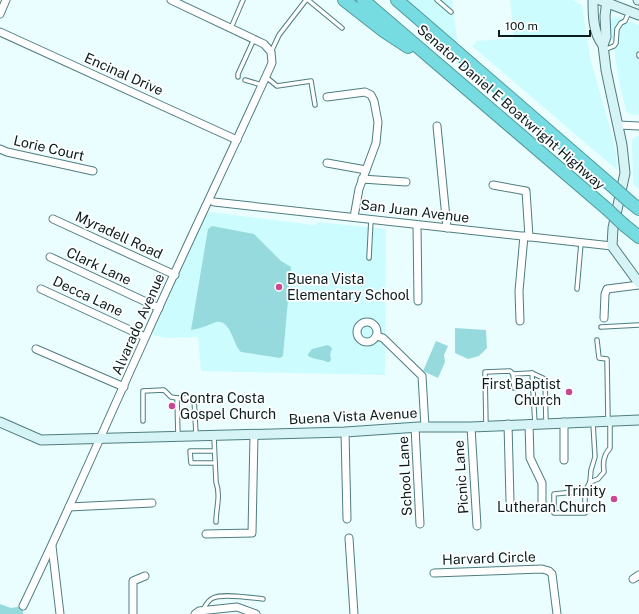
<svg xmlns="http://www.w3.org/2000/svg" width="639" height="614" font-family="'Public Sans',sans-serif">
<rect width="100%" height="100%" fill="#ebfeff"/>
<g fill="#cdfcfe">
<path d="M 401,0 L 452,0 L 459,54 Z"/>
<path d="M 510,0 L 572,0 L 582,5 L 590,57 L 613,139 L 616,154 L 617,170 L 472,46 L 477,41 L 514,38 Z"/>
<path d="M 614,16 L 639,25 L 639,114 L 635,115 L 630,114 L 626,111 L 619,82 L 610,21 Z"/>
<path d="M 639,136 L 639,189 L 633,184 L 632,143 L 632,140 L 635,137 Z"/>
<path d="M 210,212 L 314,225 L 318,222 L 386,229 L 385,375 L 201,371 L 198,337 L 166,338 L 152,335 L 205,215 Z"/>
</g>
<g fill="#97dadd">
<path d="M 212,226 L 254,234 L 281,261 L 291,267 L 283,356 L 280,358 L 241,352 C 233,345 231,319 216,322 C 213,323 209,325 206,326 C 201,328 196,329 191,330 L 208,229 Z"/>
<path d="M 455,328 L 486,330 L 487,348 L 479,356 L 468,359 L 455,353 Z"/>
<path d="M 436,341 L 448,346 L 444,355 L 445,362 L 438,378 L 423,371 Z"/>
<path d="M 328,345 L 332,348 L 330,355 L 331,359 L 330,362 L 327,362 C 321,359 315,360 308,356 L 308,354 L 312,349 Z"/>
<path d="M 0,604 L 11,608 L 23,606 L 23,614 L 0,614 Z"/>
</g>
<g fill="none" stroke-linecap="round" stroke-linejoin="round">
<g stroke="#4f7d7f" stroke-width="5.5">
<g id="lane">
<path d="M 308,0 L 342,28"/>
<path d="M 437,0 L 451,12"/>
<path d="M 231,28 L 243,0"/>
<path d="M 604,50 L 614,46 L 616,43 L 617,29 L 621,23 L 625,21 L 629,12"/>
<path d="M 271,52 L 279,35 L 306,0"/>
<path d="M 639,54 L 639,56"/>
<path d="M 238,77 L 238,74 L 254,39"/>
<path d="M 266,77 L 277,86 L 311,81 L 315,105"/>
<path d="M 245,80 L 262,85"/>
<path d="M 369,258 L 371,219"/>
<path d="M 577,289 L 581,243"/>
<path d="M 601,327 L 639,325"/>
<path d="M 597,340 L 599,358 L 607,359 L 608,420"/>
<path d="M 532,373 L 535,424"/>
<path d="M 513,374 L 514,388"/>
<path d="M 143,421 L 143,391 L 164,390 L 171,397 L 177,398"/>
<path d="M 486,426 L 485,372 L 510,371 L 513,374 L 532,373 L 545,379 L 546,423"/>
<path d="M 178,436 L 177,398 L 194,398 L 196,434"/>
<path d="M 214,437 L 216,482 C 221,496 216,508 216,522"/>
<path d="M 214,451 L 190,451 L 191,463 L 215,463"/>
<path d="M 590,482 L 598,479 L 604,472 C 603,463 603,456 610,448 L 610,421"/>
<path d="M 585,491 L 554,494 L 554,513 L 585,513 L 585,491 L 590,482 L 591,470 L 595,457 L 593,423"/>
<path d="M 203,610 C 205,606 208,600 213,598 C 223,593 252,598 263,599"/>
</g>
</g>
<g stroke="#4f7d7f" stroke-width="9">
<g id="street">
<path d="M 0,14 L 6,0"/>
<path d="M 0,32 L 237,140"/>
<path d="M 327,97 L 365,92 L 371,95 L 374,101 L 378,122 L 376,143 L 359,189 L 354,217"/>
<path d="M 618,125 L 639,126"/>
<path d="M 437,126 L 447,228"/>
<path d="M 0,149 L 7,152 L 93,171"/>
<path d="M 327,163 L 366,170"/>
<path d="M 362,179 L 406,182"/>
<path d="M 493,185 L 526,191 L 529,237"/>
<path d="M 214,202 L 612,246"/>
<path d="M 53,219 L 175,275"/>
<path d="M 417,225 L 418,301"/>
<path d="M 50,257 L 159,308"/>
<path d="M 41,289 L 145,337"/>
<path d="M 604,318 L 605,294 L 607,289 L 639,285"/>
<path d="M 520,321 L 519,291 L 524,236"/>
<circle cx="367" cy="332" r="10"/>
<path d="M 377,336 L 383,338 L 422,376 L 425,427"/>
<path d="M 36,349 L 124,387"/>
<path d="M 564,422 L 564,460"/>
<path d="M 508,424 L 510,501"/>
<path d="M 529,424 L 530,458 L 542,483 L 542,508"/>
<path d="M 415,427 L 420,524"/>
<path d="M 471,427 L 477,526"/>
<path d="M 345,432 L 347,519"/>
<path d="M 69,507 L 152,503"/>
<path d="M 206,534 L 252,533 L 254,435"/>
<path d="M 349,538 L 354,614"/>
<path d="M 52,546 L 60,614"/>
<path d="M 434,573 L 542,569 L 549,571 L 552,574 L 557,614"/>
<path d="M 633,579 L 639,575"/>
<path d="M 23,606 C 66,517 105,426 146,336 C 187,244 231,154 272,63 L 271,52 L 264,44 L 171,0"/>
<path d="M 133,614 L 133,581 L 145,576"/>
<path d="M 195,614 L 199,611 L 237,607 L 256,614"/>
</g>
</g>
<g stroke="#4f7d7f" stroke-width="11">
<g id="secondary">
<path d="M 593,0 C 593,15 593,33 603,45"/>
<path d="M 600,0 L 639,15"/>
<path d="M 607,0 L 605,16 L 606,37 L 603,45 L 606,70 L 622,145 L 625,173 L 613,228 L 612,246 L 639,283"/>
<path d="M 638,0 L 639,0"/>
<path d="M 0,422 L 41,440 L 345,432 L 419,427 L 471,427 L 639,420"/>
</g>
</g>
<g stroke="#51999d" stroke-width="14">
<g id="highway">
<path d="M 344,0 L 385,32 L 408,47"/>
<path d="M 363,0 L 607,209"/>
<path d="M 397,0 L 612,186"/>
<path d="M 630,202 L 639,209"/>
<path d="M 624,225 L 639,237"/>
</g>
</g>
<use href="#lane" stroke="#fff" stroke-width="3.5"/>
<use href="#street" stroke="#fff" stroke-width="7"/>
<use href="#secondary" stroke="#d6f4f6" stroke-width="9"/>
<use href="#highway" stroke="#77dce1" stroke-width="12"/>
<g stroke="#51999d" stroke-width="14" stroke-linecap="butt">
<g id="highway-bridge">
<path d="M 612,186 L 630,202"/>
<path d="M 607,209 L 624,225"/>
</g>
</g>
<use href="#highway-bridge" stroke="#77dce1" stroke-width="12"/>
</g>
<g fill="#c94891" stroke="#fff" stroke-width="1.5">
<circle cx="279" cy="287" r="4"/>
<circle cx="569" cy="392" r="4"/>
<circle cx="172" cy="406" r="4"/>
<circle cx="614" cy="499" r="4"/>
</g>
<g text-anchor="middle" stroke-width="3.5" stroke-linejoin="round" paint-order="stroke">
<g font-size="14" fill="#0a1d1e" stroke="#fff">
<text transform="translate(124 74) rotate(24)" y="5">Encinal Drive</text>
<text transform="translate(511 107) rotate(41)" y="5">Senator Daniel E Boatwright Highway</text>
<text transform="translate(49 148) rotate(13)" y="5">Lorie Court</text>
<text transform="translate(415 211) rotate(7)" y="5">San Juan Avenue</text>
<text transform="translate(119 235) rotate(25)" y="5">Myradell Road</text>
<text transform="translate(99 266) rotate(25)" y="5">Clark Lane</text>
<text transform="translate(88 296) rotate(25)" y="5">Decca Lane</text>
<text transform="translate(138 324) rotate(-66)" y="5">Alvarado Avenue</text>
<text transform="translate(353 416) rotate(-3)" y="5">Buena Vista Avenue</text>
<text transform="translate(405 476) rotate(-93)" y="5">School Lane</text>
<text transform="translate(461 477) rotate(-94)" y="5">Picnic Lane</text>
<text transform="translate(489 558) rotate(-2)" y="5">Harvard Circle</text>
</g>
<g font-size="14" fill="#0a1d1e" stroke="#fff" text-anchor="start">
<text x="287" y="284">Buena Vista<tspan x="287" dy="16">Elementary School</tspan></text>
<text x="561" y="389" text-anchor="end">First Baptist<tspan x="561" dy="16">Church</tspan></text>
<text x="180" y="403">Contra Costa<tspan x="180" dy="16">Gospel Church</tspan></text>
<text x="606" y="496" text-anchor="end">Trinity<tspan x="606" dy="16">Lutheran Church</tspan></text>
</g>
</g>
<path d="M499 30v6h91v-6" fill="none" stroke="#0a1d1e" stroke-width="2"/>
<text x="505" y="30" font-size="12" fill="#0a1d1e" stroke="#ffffff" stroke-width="3" paint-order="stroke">100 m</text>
</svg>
